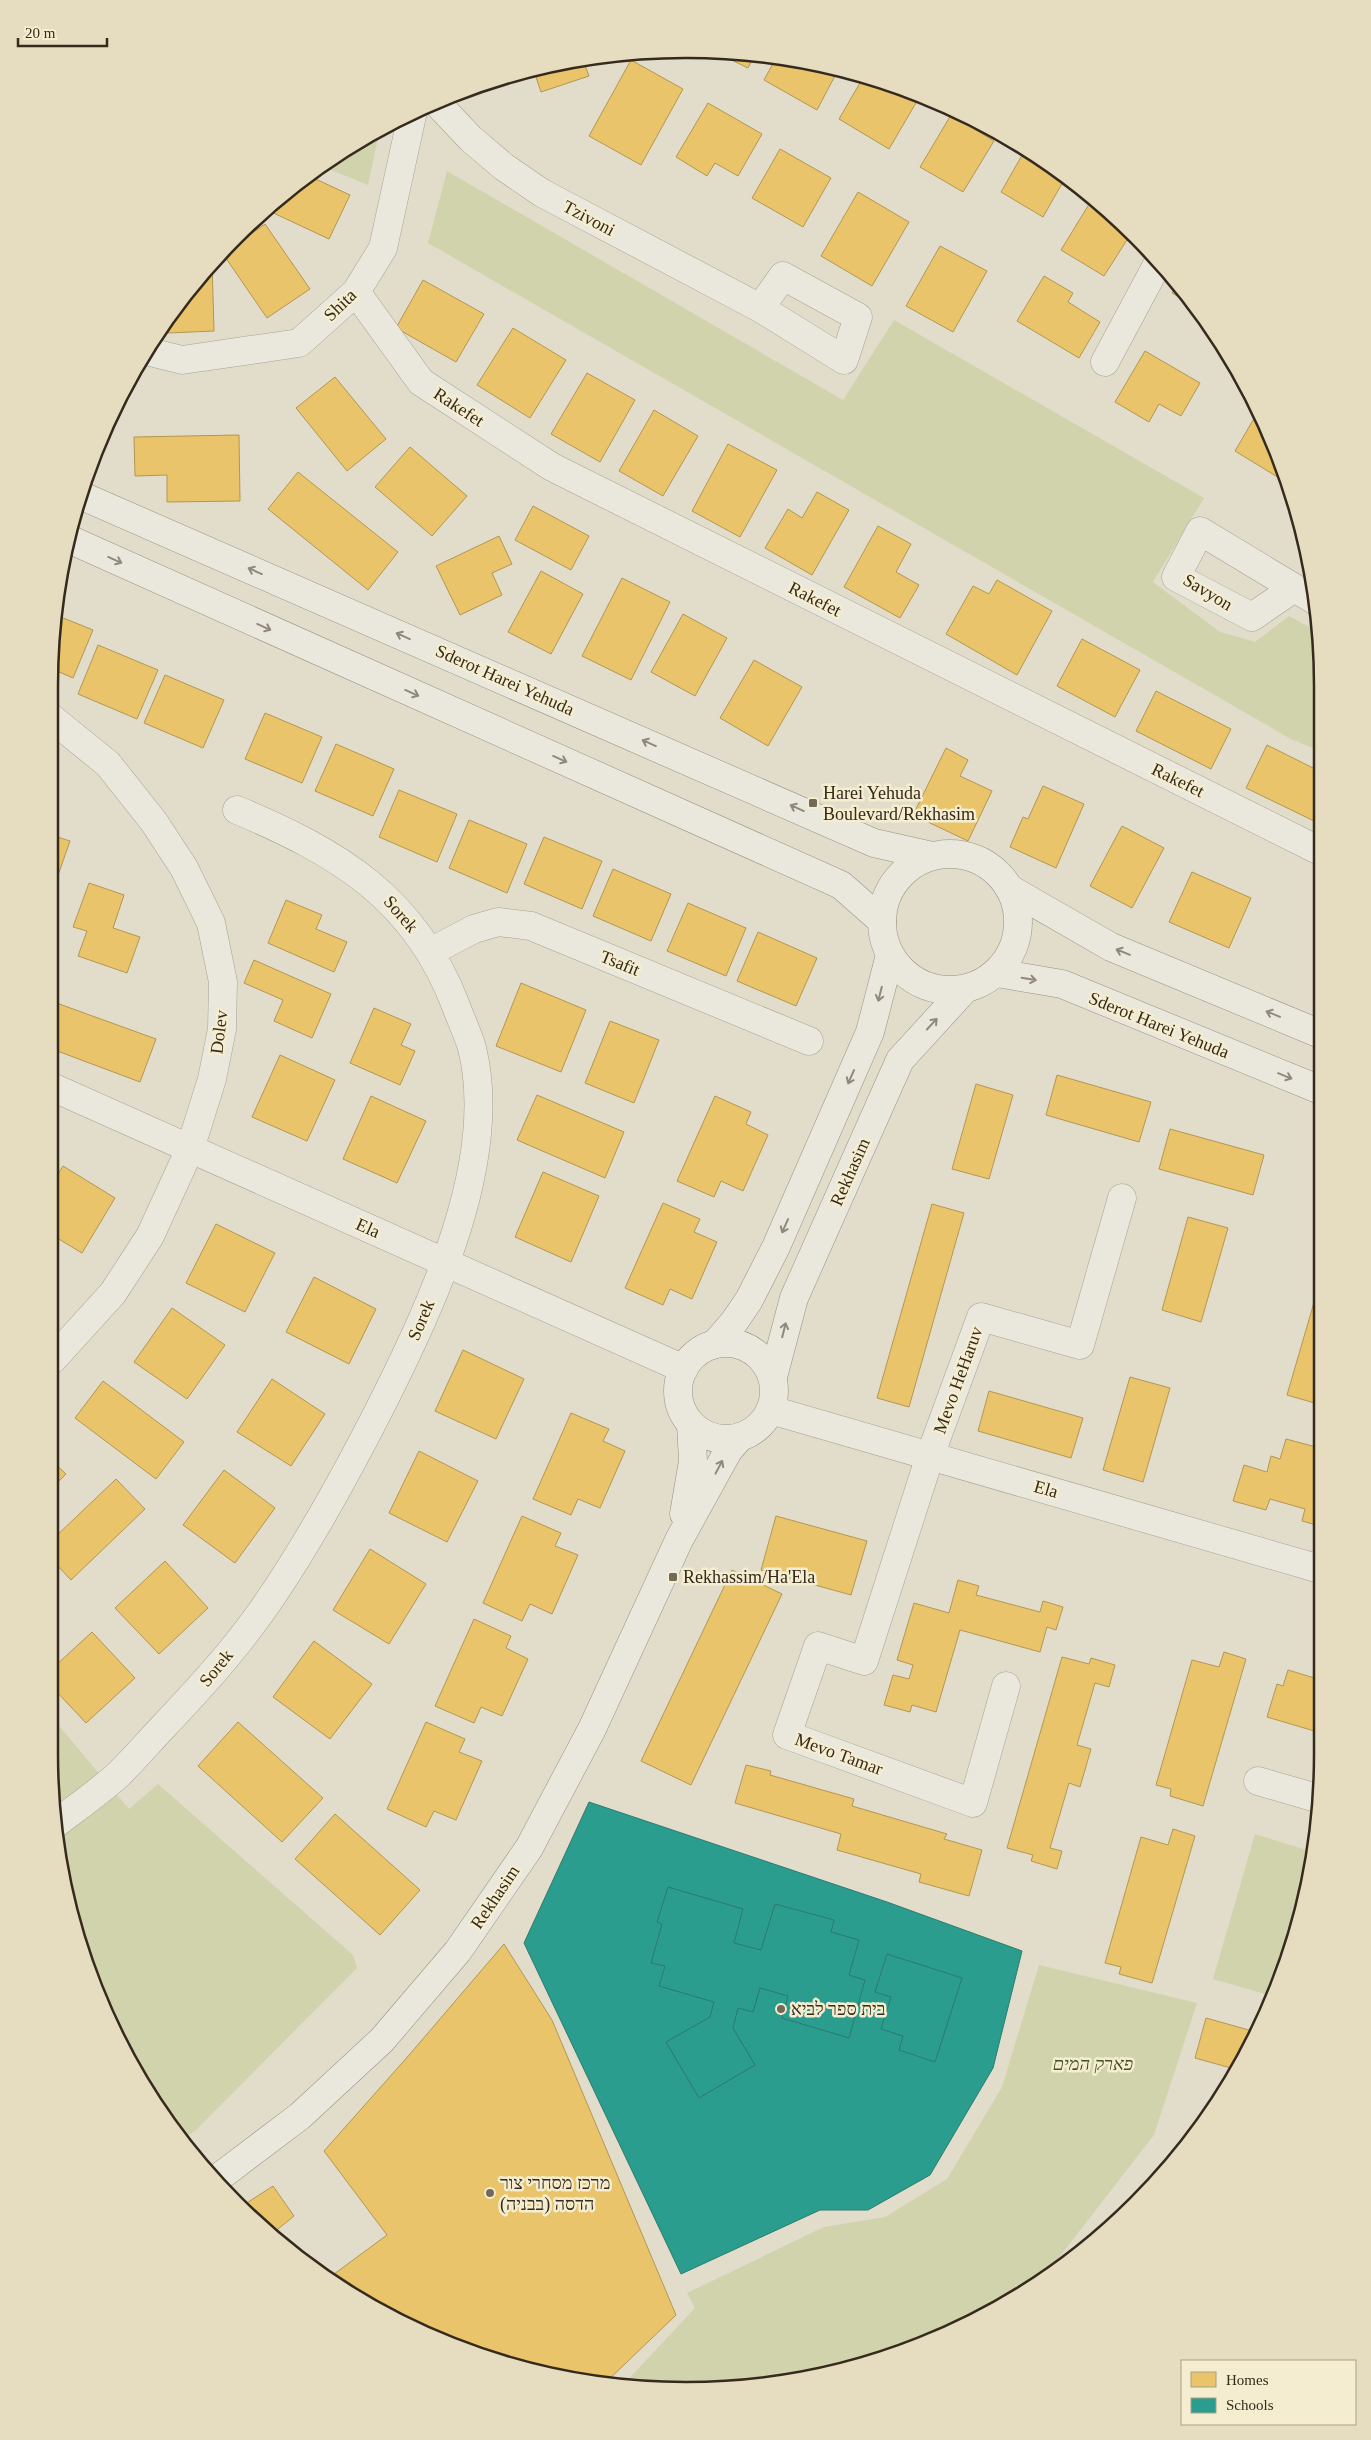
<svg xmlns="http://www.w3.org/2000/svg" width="1371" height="2440" font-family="'Times New Roman',Heebo,serif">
<rect width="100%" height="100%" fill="#e2ddca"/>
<g fill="#d0d3ac">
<path d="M 380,129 L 368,185 L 321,166 Z"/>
<path d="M 447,171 L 843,400 L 894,320 L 1204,498 L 1153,582 L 1220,632 L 1255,642 L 1289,616 L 1317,631 L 1317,750 L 1291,739 L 428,243 Z"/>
<path d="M 54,1720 L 129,1809 L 158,1784 L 353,1955 L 357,1968 L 196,2130 L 180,2141 L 115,2036 L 82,1959 L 54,1838 Z"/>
<path d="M 1255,1834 L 1310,1851 L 1289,1959 L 1272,1996 L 1213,1979 Z"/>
<path d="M 1039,1965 L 1197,2003 L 1154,2135 L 1043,2278 L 1004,2306 L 929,2343 L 810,2379 L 727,2390 L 622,2386 L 695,2308 L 687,2293 L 824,2227 L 885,2217 L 947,2179 L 1002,2087 Z"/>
</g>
<g fill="#e9c46a" stroke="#b39653">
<path d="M 717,53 L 755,54 L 748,68 Z"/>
<path d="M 777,56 L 838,70 L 817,110 L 764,80 Z"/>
<path d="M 583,60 L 589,76 L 541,92 L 533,68 Z"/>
<path d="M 631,60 L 683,89 L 641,165 L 589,136 Z"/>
<path d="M 864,76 L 890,83 L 920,96 L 889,149 L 839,119 Z"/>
<path d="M 708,103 L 762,134 L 738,176 L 715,163 L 707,176 L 676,157 Z"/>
<path d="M 951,115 L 994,141 L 963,192 L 920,167 Z"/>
<path d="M 780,149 L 831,178 L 803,227 L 752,198 Z"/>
<path d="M 1025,150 L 1064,180 L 1043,217 L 1001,192 Z"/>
<path d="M 307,175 L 350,195 L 329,239 L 267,210 Z"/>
<path d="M 858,192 L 909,222 L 872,286 L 821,256 Z"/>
<path d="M 1091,201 L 1132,232 L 1104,276 L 1061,250 Z"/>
<path d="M 265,224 L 310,289 L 267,318 L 223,254 Z"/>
<path d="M 940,246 L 987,271 L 953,332 L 906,306 Z"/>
<path d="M 212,261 L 214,331 L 168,333 L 168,320 Z"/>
<path d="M 1044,276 L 1073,293 L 1068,302 L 1100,322 L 1079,358 L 1017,321 Z"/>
<path d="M 423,280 L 484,314 L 456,362 L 396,328 Z"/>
<path d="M 1177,285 L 1193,305 L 1172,293 Z"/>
<path d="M 513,328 L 566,360 L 530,418 L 477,385 Z"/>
<path d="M 1145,351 L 1200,383 L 1181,416 L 1159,404 L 1149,422 L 1115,402 Z"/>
<path d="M 587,373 L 635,400 L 600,462 L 551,434 Z"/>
<path d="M 335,377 L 386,439 L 347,471 L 296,408 Z"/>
<path d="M 654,410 L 698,436 L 663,496 L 619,471 Z"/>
<path d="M 1256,415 L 1288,481 L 1289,484 L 1235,451 Z"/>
<path d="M 239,435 L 240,501 L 167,502 L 167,475 L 135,476 L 134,437 Z"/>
<path d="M 728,444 L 777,470 L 740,537 L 692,511 Z"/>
<path d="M 410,447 L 467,496 L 432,536 L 375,487 Z"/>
<path d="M 298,472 L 398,552 L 368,590 L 268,509 Z"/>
<path d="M 817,492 L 849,510 L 812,575 L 765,548 L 788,509 L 802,518 Z"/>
<path d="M 533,506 L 589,536 L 571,570 L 515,540 Z"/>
<path d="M 878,526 L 911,544 L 896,572 L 919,585 L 900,618 L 844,587 Z"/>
<path d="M 499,536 L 512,564 L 492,573 L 502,595 L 460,615 L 436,566 Z"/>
<path d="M 541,571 L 583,594 L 551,654 L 508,632 Z"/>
<path d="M 622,578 L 670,602 L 631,680 L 582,656 Z"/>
<path d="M 997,580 L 1052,611 L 1017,675 L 946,634 L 973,586 L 989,594 Z"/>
<path d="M 683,614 L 727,638 L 695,696 L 651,672 Z"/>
<path d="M 56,615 L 93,630 L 73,678 L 50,668 L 50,644 Z"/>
<path d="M 1082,639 L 1140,670 L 1115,717 L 1057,686 Z"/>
<path d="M 98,645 L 158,670 L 137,719 L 78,694 Z"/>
<path d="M 754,660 L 802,687 L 768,746 L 720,718 Z"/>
<path d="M 165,675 L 224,700 L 203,748 L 144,723 Z"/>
<path d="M 1156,691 L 1231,729 L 1211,769 L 1136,731 Z"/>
<path d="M 265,713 L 322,737 L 302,783 L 245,759 Z"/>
<path d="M 336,744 L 394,769 L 373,816 L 315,791 Z"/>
<path d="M 1267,745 L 1317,770 L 1316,822 L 1246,788 Z"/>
<path d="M 946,748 L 968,760 L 960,776 L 992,791 L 968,841 L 913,815 Z"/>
<path d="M 1043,786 L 1084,804 L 1056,868 L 1010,847 L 1023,817 L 1028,819 Z"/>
<path d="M 399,790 L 457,814 L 437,862 L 379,837 Z"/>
<path d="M 469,820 L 527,844 L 507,893 L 449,868 Z"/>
<path d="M 1122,826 L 1164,848 L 1132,908 L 1090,886 Z"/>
<path d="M 51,835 L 70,841 L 56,881 L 51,879 Z"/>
<path d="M 544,837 L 602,861 L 582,909 L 524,884 Z"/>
<path d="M 613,869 L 671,894 L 651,941 L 593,916 Z"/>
<path d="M 1192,872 L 1251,898 L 1229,948 L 1169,922 Z"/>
<path d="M 89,883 L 124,895 L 113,928 L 140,937 L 127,973 L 78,956 L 87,931 L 73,927 Z"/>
<path d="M 286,900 L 322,915 L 316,929 L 347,942 L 334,972 L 268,943 Z"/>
<path d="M 688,903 L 746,928 L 726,976 L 667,951 Z"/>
<path d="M 758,932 L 817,958 L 796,1006 L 737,981 Z"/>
<path d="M 254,960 L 331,994 L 312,1038 L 274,1021 L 283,1000 L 244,983 Z"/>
<path d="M 521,983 L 586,1010 L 561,1072 L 496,1046 Z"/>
<path d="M 51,1001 L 156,1039 L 140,1082 L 52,1049 Z"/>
<path d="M 374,1008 L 411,1024 L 401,1045 L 415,1051 L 400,1085 L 350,1063 Z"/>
<path d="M 610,1021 L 659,1040 L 634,1103 L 585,1083 Z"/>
<path d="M 280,1055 L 335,1080 L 307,1141 L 252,1117 Z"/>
<path d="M 1057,1075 L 1151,1102 L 1139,1142 L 1046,1115 Z"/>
<path d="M 976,1084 L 1013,1095 L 989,1179 L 952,1169 Z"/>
<path d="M 537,1095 L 624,1132 L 605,1178 L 517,1140 Z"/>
<path d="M 371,1096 L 426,1121 L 397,1183 L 343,1159 Z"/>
<path d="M 715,1096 L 751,1112 L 746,1124 L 768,1135 L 743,1191 L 721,1181 L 714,1197 L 677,1181 Z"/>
<path d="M 1170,1129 L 1264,1155 L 1253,1195 L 1159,1169 Z"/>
<path d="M 63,1166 L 115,1198 L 82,1253 L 52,1235 L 52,1184 Z"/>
<path d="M 543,1172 L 599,1196 L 571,1262 L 515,1237 Z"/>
<path d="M 663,1203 L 700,1219 L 694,1232 L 717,1242 L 692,1299 L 670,1289 L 663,1305 L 625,1288 Z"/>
<path d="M 932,1204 L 964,1213 L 909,1407 L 877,1398 Z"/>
<path d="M 1188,1217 L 1228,1228 L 1201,1322 L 1162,1310 Z"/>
<path d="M 216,1224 L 275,1253 L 245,1312 L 186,1283 Z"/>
<path d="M 314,1277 L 376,1309 L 349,1364 L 286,1332 Z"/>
<path d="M 1315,1299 L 1319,1300 L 1320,1397 L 1318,1404 L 1287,1395 Z"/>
<path d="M 172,1308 L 225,1345 L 187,1399 L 134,1362 Z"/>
<path d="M 463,1350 L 524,1379 L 496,1439 L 435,1411 Z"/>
<path d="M 1130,1377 L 1170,1388 L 1143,1482 L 1103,1470 Z"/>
<path d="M 272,1379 L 325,1414 L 291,1466 L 237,1432 Z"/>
<path d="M 103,1381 L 184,1442 L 156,1479 L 75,1418 Z"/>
<path d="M 989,1391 L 1083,1418 L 1071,1458 L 978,1431 Z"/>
<path d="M 571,1413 L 609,1429 L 603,1441 L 625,1451 L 600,1508 L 578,1499 L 571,1515 L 533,1499 Z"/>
<path d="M 1286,1439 L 1320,1448 L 1320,1526 L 1302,1521 L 1305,1509 L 1270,1499 L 1266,1510 L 1233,1501 L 1244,1465 L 1267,1472 L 1271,1456 L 1280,1459 Z"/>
<path d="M 419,1451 L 478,1481 L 447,1542 L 389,1513 Z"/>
<path d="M 53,1462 L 66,1474 L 53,1487 Z"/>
<path d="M 224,1470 L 275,1508 L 235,1563 L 183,1525 Z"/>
<path d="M 116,1479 L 145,1509 L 71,1580 L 53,1561 L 53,1539 Z"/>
<path d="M 522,1516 L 561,1533 L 555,1546 L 578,1555 L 552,1614 L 530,1604 L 522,1621 L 483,1603 Z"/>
<path d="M 776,1516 L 867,1541 L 851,1595 L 761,1570 Z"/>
<path d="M 370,1549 L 426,1584 L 389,1644 L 333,1610 Z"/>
<path d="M 165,1561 L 208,1608 L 159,1654 L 115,1608 Z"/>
<path d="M 732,1570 L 782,1594 L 691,1785 L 641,1761 Z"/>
<path d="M 958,1580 L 979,1586 L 976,1595 L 1040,1612 L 1043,1601 L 1063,1607 L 1056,1630 L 1047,1627 L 1040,1652 L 960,1630 L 936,1712 L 912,1705 L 910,1712 L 884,1705 L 893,1675 L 909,1679 L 913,1665 L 897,1660 L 914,1603 L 949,1613 Z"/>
<path d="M 474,1619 L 511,1636 L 506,1648 L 528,1659 L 502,1716 L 481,1707 L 474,1723 L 435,1706 Z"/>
<path d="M 92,1632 L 135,1678 L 86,1723 L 54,1689 L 54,1667 Z"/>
<path d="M 314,1641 L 372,1684 L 330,1739 L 273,1697 Z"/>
<path d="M 1224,1652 L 1246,1659 L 1203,1806 L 1170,1796 L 1171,1789 L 1156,1785 L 1192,1660 L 1219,1667 Z"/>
<path d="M 1062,1657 L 1089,1664 L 1091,1658 L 1115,1665 L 1109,1687 L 1095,1683 L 1077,1745 L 1091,1749 L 1080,1787 L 1069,1783 L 1050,1848 L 1062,1851 L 1057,1869 L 1031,1861 L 1033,1855 L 1007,1848 Z"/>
<path d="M 1288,1670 L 1321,1680 L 1321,1733 L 1267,1717 L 1277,1684 L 1283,1686 Z"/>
<path d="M 238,1722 L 323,1798 L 282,1842 L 198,1766 Z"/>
<path d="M 426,1722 L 465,1739 L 459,1752 L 482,1761 L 456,1820 L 434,1811 L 426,1827 L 387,1809 Z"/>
<path d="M 746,1765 L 771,1771 L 770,1775 L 854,1799 L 852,1806 L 947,1834 L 944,1839 L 982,1850 L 969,1896 L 919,1882 L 921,1874 L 837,1850 L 841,1834 L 735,1803 Z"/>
<path d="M 335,1814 L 420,1890 L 380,1935 L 295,1859 Z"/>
<path d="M 1173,1829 L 1195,1836 L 1152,1983 L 1119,1974 L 1121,1967 L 1105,1963 L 1141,1837 L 1168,1845 Z"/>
<path d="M 504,1944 L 552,2020 L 676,2315 L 602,2386 L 520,2369 L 404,2326 L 326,2280 L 387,2235 L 324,2151 L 410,2054 Z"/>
<path d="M 1206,2018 L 1256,2032 L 1238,2070 L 1195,2058 Z"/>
<path d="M 273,2186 L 294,2216 L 272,2234 L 273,2236 L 239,2208 Z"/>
</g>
<g fill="#2a9d8f" stroke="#2e7a6d">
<path d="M 589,1802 L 887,1902 L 1022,1951 L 993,2068 L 930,2175 L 868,2210 L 820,2210 L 681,2274 L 524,1943 Z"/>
<path d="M 668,1887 L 743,1909 L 734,1943 L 761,1950 L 775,1904 L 834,1920 L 831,1932 L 859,1940 L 849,1975 L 865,1980 L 849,2038 L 782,2018 L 788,1996 L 760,1988 L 753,2012 L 738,2008 L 733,2028 L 755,2065 L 699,2098 L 666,2042 L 710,2017 L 714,2002 L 659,1986 L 665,1966 L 651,1963 L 662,1924 L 657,1922 Z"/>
<path d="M 887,1954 L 962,1978 L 935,2062 L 899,2050 L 903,2036 L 881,2029 L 891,1997 L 875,1992 Z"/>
</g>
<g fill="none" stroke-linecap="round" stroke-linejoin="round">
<g stroke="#a7a294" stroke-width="29">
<g id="street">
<path d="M 436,102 L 471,139 L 504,167 L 542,193 L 760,308 L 844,360 L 858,317 L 783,276 L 760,308"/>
<path d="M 356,292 L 421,382 L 552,467 L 1318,850"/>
<path d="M 146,351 L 182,360 L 299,343 L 356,292 L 383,248 L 413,111"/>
<path d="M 1105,362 L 1158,263"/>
<path d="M 1294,588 L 1252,617 L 1176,577 L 1200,531 L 1316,601"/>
<path d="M 50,717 L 108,764 L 154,822 L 184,868 L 211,923 L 223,982 L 222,1029 L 212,1079 L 190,1149 L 150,1236 L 113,1293 L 53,1359"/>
<path d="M 430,952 L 474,929 L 498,922 L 531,926 L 809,1041"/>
<path d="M 52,1087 L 684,1369"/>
<path d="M 771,1410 L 1320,1569"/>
<path d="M 1006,1686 L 973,1803 L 787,1735 L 818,1646 L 864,1661 L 930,1456 L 981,1317 L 1080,1345 L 1122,1198"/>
<path d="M 1258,1781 L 1320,1799"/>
<path d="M 54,1825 C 76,1808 99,1792 119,1774 C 134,1759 148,1743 162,1728 C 197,1691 232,1653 261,1612 C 307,1547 346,1475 382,1404 C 432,1304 500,1161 472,1048 C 468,1034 461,1020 456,1006 C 415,898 339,853 237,810"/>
</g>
</g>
<g stroke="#979184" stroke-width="29">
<g id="secondary">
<path d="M 80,495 L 874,843 L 932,856"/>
<path d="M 71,540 L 841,885 L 882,921"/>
<circle cx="950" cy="922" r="68"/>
<path d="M 1010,889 L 1111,947 L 1318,1033"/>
<path d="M 997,973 L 1062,984 L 1318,1089"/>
<circle cx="726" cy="1391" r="48"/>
<path d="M 715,1344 L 734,1322 L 749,1300 L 776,1247 L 870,1032 L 890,955"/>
<path d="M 773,1377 L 794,1298 L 900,1060 L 965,989"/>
<path d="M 684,1514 L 693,1461 L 691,1424"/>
<path d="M 214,2181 L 300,2116 L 382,2040 L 458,1951 L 529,1848 L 592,1729 L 679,1540 L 728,1451 L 740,1437"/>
</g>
</g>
<use href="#street" stroke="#eae7dc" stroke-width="28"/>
<use href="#secondary" stroke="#eae7dc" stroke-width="28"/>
</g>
<defs><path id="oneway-shaft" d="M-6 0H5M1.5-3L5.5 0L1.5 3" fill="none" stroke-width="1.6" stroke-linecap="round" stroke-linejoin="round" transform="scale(1.25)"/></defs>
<g stroke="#90887c">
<use href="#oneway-shaft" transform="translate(115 560) rotate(24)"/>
<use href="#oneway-shaft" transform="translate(255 571) rotate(-156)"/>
<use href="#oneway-shaft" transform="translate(264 627) rotate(24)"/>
<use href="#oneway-shaft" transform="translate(403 636) rotate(-156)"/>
<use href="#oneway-shaft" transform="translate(412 693) rotate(24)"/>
<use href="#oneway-shaft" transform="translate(649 743) rotate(-156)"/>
<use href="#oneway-shaft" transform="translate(560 759) rotate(24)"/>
<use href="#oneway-shaft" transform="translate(797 808) rotate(-156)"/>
<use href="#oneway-shaft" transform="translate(1123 952) rotate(-158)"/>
<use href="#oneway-shaft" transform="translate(1029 979) rotate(10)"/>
<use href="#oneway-shaft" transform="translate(880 994) rotate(104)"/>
<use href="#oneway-shaft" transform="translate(1273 1014) rotate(-158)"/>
<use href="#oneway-shaft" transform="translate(932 1024) rotate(-47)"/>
<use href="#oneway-shaft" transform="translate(1285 1076) rotate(22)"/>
<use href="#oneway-shaft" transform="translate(851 1077) rotate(114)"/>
<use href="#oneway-shaft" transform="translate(785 1226) rotate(114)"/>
<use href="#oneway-shaft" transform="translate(784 1330) rotate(-76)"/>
<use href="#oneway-shaft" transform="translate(719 1467) rotate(-62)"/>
</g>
<g fill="#72695a" stroke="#f5edcf" stroke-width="2">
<rect x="808" y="798" width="10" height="10" rx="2.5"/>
<rect x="668" y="1572" width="10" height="10" rx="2.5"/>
<circle cx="781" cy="2009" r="5"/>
<circle cx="490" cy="2193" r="5"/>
</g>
<g text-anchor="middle" stroke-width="5" stroke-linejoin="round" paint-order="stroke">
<g font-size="18" fill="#362a1d" stroke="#f5edcf">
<text transform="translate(589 218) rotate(28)" y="6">Tzivoni</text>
<text transform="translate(340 305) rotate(-44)" y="6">Shita</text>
<text transform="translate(459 407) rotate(33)" y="6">Rakefet</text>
<text transform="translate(1208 592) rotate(31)" y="6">Savyon</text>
<text transform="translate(815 599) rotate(27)" y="6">Rakefet</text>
<text transform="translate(505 680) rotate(24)" y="6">Sderot Harei Yehuda</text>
<text transform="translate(1178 780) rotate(26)" y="6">Rakefet</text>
<text transform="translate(401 914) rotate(49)" y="6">Sorek</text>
<text transform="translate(620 963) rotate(22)" y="6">Tsafit</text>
<text transform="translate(1159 1025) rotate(22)" y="6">Sderot Harei Yehuda</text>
<text transform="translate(219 1032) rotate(-83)" y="6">Dolev</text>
<text transform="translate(850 1172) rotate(-66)" y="6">Rekhasim</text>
<text transform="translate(368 1228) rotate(24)" y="6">Ela</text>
<text transform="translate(421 1320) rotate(-67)" y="6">Sorek</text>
<text transform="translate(958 1380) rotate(-70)" y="6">Mevo HeHaruv</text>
<text transform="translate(1046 1489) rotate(16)" y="6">Ela</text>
<text transform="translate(216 1668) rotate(-51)" y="6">Sorek</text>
<text transform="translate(839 1754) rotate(20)" y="6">Mevo Tamar</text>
<text transform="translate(495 1897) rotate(-56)" y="6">Rekhasim</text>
</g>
<g font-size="18" fill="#362a1d" stroke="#f5edcf" text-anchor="start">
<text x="823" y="799">Harei Yehuda<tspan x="823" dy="21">Boulevard/Rekhasim</tspan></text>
<text x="683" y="1583">Rekhassim/Ha'Ela</text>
<text x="791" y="2015">בית ספר לביא</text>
<text x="500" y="2189">מרכז מסחרי צור<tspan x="500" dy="21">הדסה (בבניה)</tspan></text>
</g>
<g font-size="18" font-style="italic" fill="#435223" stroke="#f5edcf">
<text x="1093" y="2070">פארק המים</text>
</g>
</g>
<path d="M0 0H1371V2440H0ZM686 58H686A628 628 0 0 1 1314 686V1754A628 628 0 0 1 686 2382H686A628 628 0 0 1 58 1754V686A628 628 0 0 1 686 58Z" fill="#e6ddc1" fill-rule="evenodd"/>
<path fill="none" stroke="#362a1d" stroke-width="2.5" d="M686 58H686A628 628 0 0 1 1314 686V1754A628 628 0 0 1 686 2382H686A628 628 0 0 1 58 1754V686A628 628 0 0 1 686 58Z"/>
<rect x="1181" y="2360" width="175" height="65" fill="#f5edcf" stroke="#a99f88"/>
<rect x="1191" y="2372" width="25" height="15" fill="#e9c46a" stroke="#a99f88"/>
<text x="1226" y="2385" font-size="15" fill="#362a1d">Homes</text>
<rect x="1191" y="2398" width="25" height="15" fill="#2a9d8f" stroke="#a99f88"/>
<text x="1226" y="2410" font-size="15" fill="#362a1d">Schools</text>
<path d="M18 38v8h89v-8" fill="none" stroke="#362a1d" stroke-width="2.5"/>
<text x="25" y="38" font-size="15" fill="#362a1d" stroke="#f5edcf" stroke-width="4" paint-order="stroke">20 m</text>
</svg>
